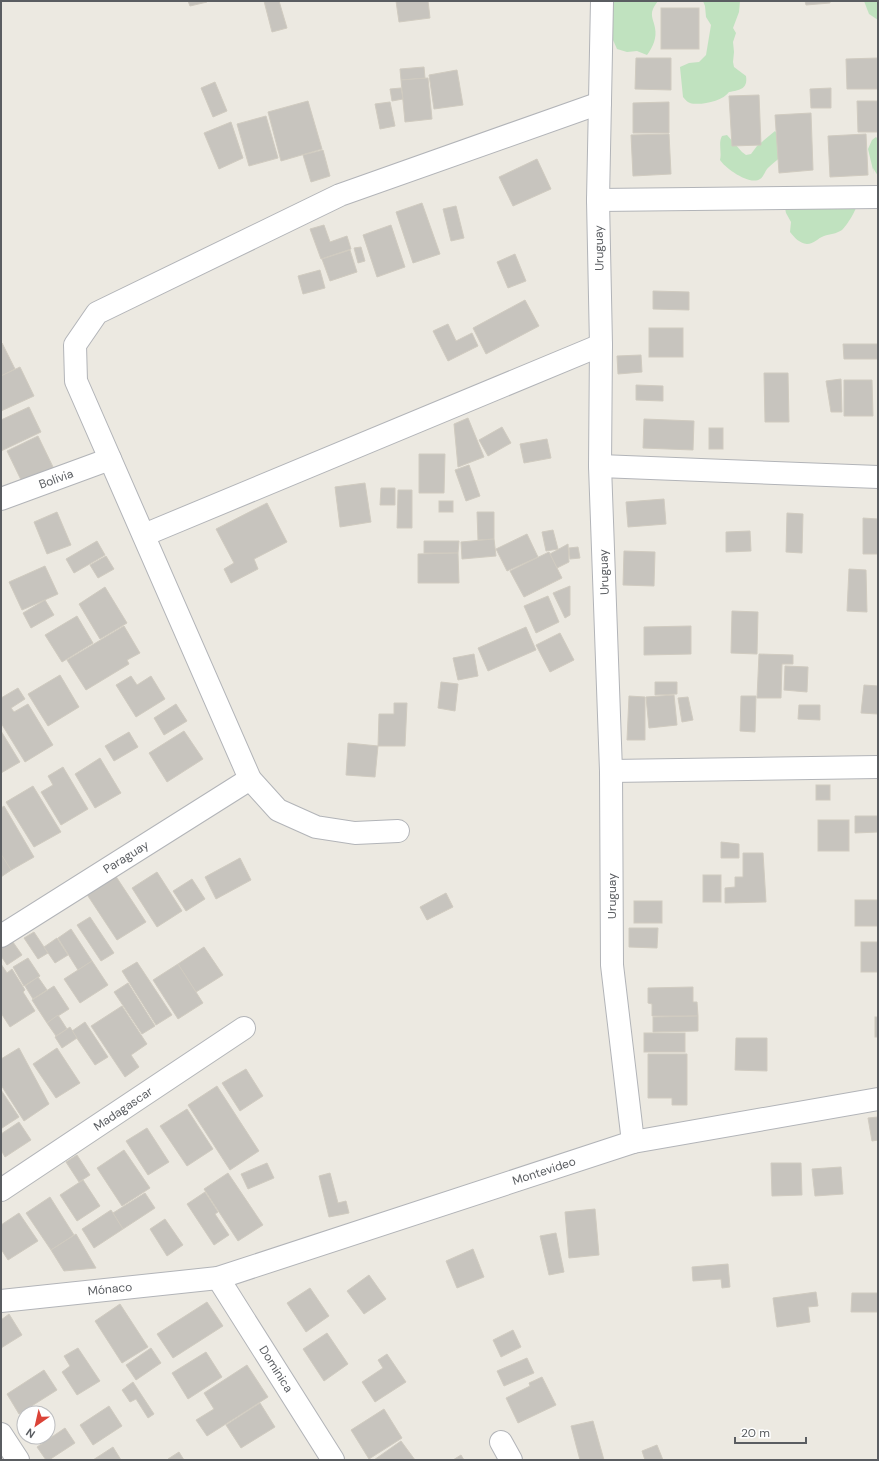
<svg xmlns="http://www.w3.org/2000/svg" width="879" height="1461" font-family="'DM Sans',sans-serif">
<rect width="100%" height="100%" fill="#ece9e1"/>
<g fill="#c0e2bf">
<path d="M 611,1 L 658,1 C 656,4 654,6 653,9 C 650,16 654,21 655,28 C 657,38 653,47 647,55 L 637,51 L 627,52 L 617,49 L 609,31 Z"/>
<path d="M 703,1 L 740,1 L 739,12 L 733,28 L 736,33 L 733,42 L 734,52 L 733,62 L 734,67 L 746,76 C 748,89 740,90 729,92 C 723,101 700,106 690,103 C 687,102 685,99 683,97 L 680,67 L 689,63 L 699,62 L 706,55 L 711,25 L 706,17 L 705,6 Z"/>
<path d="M 864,1 L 878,1 L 878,20 L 869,14 Z"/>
<path d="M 775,131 L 784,143 L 781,157 C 777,160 773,163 769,167 C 765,170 764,177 760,179 C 750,186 725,168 720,160 C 722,152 718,143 722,136 L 727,135 L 742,152 L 746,155 L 751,154 L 757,146 Z"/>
<path d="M 876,137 L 878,139 L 878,176 L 873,168 L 874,174 L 868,149 L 872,140 Z"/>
<path d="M 857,203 C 857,210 847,225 842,230 C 836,234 830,234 824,236 C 818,238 814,244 807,244 C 799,243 795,238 790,232 L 791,222 L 786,213 L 785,208 Z"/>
</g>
<g fill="#c7c4be" stroke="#d0cbc0">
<path d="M 188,1 L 207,1 L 207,2 L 190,6 Z"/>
<path d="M 264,1 L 279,1 L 287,28 L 272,32 Z"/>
<path d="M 396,1 L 428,1 L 430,18 L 399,22 Z"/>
<path d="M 805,1 L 830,1 L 830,3 L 806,5 Z"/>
<rect x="661" y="8" width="38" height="41"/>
<path d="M 636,58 L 671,58 L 671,90 L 635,89 Z"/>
<path d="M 878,58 L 878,89 L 847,89 L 846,59 Z"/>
<path d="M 424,67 L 425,78 L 401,80 L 400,69 Z"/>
<path d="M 457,70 L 463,105 L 434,109 L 429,75 Z"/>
<path d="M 428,78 L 432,119 L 405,122 L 401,80 Z"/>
<path d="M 215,82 L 227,111 L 213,117 L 201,88 Z"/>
<path d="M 401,88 L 403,99 L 392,101 L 390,89 Z"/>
<path d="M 831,88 L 831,108 L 811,108 L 810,89 Z"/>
<path d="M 759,95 L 761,145 L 732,146 L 729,96 Z"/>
<path d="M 308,101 L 322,149 L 281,161 L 268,112 Z"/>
<path d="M 857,101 L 878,101 L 878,132 L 858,132 Z"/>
<path d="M 390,102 L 395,126 L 380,129 L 375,104 Z"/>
<path d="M 669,102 L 669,133 L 633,133 L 633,103 Z"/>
<path d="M 811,113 L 813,170 L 779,173 L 775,115 Z"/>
<path d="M 266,116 L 278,158 L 249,166 L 237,124 Z"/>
<path d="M 231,122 L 243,158 L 219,169 L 204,133 Z"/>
<path d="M 669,134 L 671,174 L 633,176 L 631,135 Z"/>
<path d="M 866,134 L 868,175 L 830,177 L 828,136 Z"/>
<path d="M 323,150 L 330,176 L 311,182 L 303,155 Z"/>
<path d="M 537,159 L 551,189 L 513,206 L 499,177 Z"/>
<path d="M 422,203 L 440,254 L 413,263 L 396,212 Z"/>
<path d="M 456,206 L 464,238 L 451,241 L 443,209 Z"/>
<path d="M 324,225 L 330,242 L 347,236 L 351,249 L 321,259 L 310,229 Z"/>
<path d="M 391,225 L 405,267 L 377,277 L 363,235 Z"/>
<path d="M 361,247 L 365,261 L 358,263 L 354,248 Z"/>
<path d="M 350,250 L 357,272 L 330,281 L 322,259 Z"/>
<path d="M 515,254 L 526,281 L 508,288 L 497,262 Z"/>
<path d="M 320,270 L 325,288 L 303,294 L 298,276 Z"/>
<path d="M 653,291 L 689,292 L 689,310 L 653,309 Z"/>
<path d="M 525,300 L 539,326 L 486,354 L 473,328 Z"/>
<path d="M 448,324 L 456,341 L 472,333 L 478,346 L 448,361 L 433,331 Z"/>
<rect x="649" y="328" width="34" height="29"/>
<path d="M 2,343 L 15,369 L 1,376 L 1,344 Z"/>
<path d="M 843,344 L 878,344 L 878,359 L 844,359 Z"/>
<path d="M 641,355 L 642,372 L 618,374 L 617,356 Z"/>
<path d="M 20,367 L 34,396 L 1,411 L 1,376 Z"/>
<path d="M 764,373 L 788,373 L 789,422 L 765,422 Z"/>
<path d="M 841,379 L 842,412 L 831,412 L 826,381 Z"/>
<path d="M 844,380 L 872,380 L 873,416 L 844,416 Z"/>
<path d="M 636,385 L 663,386 L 663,401 L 636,400 Z"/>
<path d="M 29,407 L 41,432 L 1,451 L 1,420 Z"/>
<path d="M 468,418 L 484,457 L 458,467 L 454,424 Z"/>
<path d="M 644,419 L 694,421 L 693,450 L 643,448 Z"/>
<path d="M 502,427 L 511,443 L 488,456 L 479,440 Z"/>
<rect x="709" y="428" width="14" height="21"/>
<path d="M 38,436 L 54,469 L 23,484 L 7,451 Z"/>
<path d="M 547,439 L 551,458 L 524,463 L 520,444 Z"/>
<path d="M 419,454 L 445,454 L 444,493 L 419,493 Z"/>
<path d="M 469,465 L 480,496 L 466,501 L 455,470 Z"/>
<path d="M 365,483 L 371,522 L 340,527 L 335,487 Z"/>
<path d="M 381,488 L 395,488 L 395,505 L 380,505 Z"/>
<path d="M 398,490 L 412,490 L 412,528 L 397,528 Z"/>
<path d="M 664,499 L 666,524 L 628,527 L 626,502 Z"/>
<rect x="439" y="501" width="14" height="11"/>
<path d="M 267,503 L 287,542 L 254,559 L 258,569 L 231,583 L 224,569 L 234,563 L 216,529 Z"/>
<path d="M 57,512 L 71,545 L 47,554 L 34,522 Z"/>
<path d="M 477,512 L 494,512 L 494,539 L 478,540 Z"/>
<path d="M 787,513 L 803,514 L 802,553 L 786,552 Z"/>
<path d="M 863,518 L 878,519 L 878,554 L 863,554 Z"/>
<path d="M 553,530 L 558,549 L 546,551 L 542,532 Z"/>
<path d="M 750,531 L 751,551 L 726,552 L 726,532 Z"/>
<path d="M 527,534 L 538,557 L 507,571 L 496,549 Z"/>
<path d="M 494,539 L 496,556 L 462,559 L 461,542 Z"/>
<path d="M 97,541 L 105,555 L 74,573 L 66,559 Z"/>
<path d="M 424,541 L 459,541 L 458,553 L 424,553 Z"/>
<path d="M 568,544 L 569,562 L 557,568 L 550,554 Z"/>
<path d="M 578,547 L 580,558 L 570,559 L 569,548 Z"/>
<path d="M 624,551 L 655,552 L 654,586 L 623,585 Z"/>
<path d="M 549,552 L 562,578 L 524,597 L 510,571 Z"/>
<path d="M 458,553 L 459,583 L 418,583 L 418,554 Z"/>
<path d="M 106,556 L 114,569 L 98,578 L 90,565 Z"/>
<path d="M 45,566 L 58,594 L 22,610 L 9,582 Z"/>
<path d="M 849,569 L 866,570 L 867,612 L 847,611 Z"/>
<path d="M 570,586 L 570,615 L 565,618 L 553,593 Z"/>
<path d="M 105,587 L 127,623 L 100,639 L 79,604 Z"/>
<path d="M 548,596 L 559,622 L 536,633 L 524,606 Z"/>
<path d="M 45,600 L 54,615 L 31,628 L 23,613 Z"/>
<path d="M 732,611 L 758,612 L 757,654 L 731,653 Z"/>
<path d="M 77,616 L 93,643 L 62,662 L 45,635 Z"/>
<path d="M 124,626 L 140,653 L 127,660 L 129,664 L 86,690 L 67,660 Z"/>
<path d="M 691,626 L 691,654 L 644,655 L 644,627 Z"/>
<path d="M 526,627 L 536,650 L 488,671 L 478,648 Z"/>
<path d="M 560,633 L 574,660 L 550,672 L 536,645 Z"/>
<path d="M 474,654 L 478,676 L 458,680 L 453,658 Z"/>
<path d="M 759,654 L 793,655 L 793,664 L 782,664 L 781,698 L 757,698 Z"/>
<path d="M 785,666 L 808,667 L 807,692 L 784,690 Z"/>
<path d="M 60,675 L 79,707 L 48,726 L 28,694 Z"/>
<path d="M 131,676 L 137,685 L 151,676 L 165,699 L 136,717 L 116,685 Z"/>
<path d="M 441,682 L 458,684 L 455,711 L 438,708 Z"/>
<path d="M 655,682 L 677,682 L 677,694 L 655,695 Z"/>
<path d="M 864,685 L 878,686 L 878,714 L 861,713 Z"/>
<path d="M 18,688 L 25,699 L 11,708 L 14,712 L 28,704 L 53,745 L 25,762 L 1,723 L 1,698 Z"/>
<path d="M 674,695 L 677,725 L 649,728 L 646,697 Z"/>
<path d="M 629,696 L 645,697 L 645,740 L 627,740 Z"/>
<path d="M 741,696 L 756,696 L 755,732 L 740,731 Z"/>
<path d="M 688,697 L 693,720 L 682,722 L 678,698 Z"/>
<path d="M 394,703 L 407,703 L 405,746 L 378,746 L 379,714 L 394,714 Z"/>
<path d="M 176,704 L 187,721 L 164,735 L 154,718 Z"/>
<path d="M 799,705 L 820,705 L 820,720 L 798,719 Z"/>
<path d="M 1,731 L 20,762 L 1,773 Z"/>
<path d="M 184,731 L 203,759 L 167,782 L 149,753 Z"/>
<path d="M 129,732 L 138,747 L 114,761 L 105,746 Z"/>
<path d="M 348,743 L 378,746 L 375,777 L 346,775 Z"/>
<path d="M 100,758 L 121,793 L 95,808 L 75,774 Z"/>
<path d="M 63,767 L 88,809 L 61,825 L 41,792 L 53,785 L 48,776 Z"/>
<rect x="816" y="785" width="14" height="15"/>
<path d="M 33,786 L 61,832 L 34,847 L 6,802 Z"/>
<path d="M 4,806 L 34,857 L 6,873 L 1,865 L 1,808 Z"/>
<path d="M 855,816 L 878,816 L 878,832 L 855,833 Z"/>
<rect x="818" y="820" width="31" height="31"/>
<path d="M 721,842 L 739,844 L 739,858 L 721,858 Z"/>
<path d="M 743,853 L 763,853 L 766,902 L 725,903 L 725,888 L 735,887 L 735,877 L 743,877 Z"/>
<path d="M 1,854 L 11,870 L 1,877 Z"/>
<path d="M 240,858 L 251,880 L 216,899 L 205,877 Z"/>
<path d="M 157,872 L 182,911 L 157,927 L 132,888 Z"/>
<path d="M 115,875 L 146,922 L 117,940 L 86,893 Z"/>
<rect x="703" y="875" width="18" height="27"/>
<path d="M 192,879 L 205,899 L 186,911 L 173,891 Z"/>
<path d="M 446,893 L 453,907 L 427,920 L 420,907 Z"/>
<rect x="855" y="900" width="23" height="26"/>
<rect x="634" y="901" width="28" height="22"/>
<path d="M 90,917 L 114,953 L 101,961 L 77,925 Z"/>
<path d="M 629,928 L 658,928 L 657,948 L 629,947 Z"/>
<path d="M 71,929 L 92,961 L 78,970 L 58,938 Z"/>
<path d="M 34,932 L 48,953 L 38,959 L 24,938 Z"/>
<path d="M 8,935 L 22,955 L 7,965 L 1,956 L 1,939 Z"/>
<path d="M 57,938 L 68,955 L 55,963 L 44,947 Z"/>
<rect x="861" y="942" width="17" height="30"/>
<path d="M 204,947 L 223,975 L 196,992 L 178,964 Z"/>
<path d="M 28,958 L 40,976 L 24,986 L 13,967 Z"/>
<path d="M 92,961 L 108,985 L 80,1003 L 64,979 Z"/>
<path d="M 137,962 L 172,1015 L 156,1025 L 122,971 Z"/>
<path d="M 1,964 L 7,973 L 12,969 L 25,990 L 23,992 L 35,1011 L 10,1027 L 1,1013 Z"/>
<path d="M 178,964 L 203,1003 L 178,1019 L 153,980 Z"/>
<path d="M 38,977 L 47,990 L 33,999 L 25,986 Z"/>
<path d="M 128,983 L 155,1026 L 142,1034 L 114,992 Z"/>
<path d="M 54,986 L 69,1009 L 47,1023 L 32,1000 Z"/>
<path d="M 693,987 L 693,1002 L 697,1002 L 698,1016 L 652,1016 L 652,1004 L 648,1003 L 648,988 Z"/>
<path d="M 122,1006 L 147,1044 L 131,1055 L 139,1067 L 125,1077 L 91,1026 Z"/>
<path d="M 58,1015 L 67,1029 L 56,1036 L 47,1023 Z"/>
<path d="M 698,1016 L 698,1031 L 653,1032 L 653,1017 Z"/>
<rect x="875" y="1017" width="3" height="20"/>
<path d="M 85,1022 L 108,1057 L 95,1065 L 72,1031 Z"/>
<path d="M 70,1027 L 77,1038 L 62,1048 L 55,1037 Z"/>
<rect x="644" y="1033" width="41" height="19"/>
<path d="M 736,1038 L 767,1038 L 767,1071 L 735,1070 Z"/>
<path d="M 19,1048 L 49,1104 L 24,1121 L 1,1085 L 1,1059 Z"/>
<path d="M 57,1048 L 80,1083 L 56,1098 L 33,1064 Z"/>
<path d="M 648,1054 L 687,1054 L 687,1105 L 672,1105 L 672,1098 L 648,1098 Z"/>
<path d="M 246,1069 L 263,1096 L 240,1111 L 222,1083 Z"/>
<path d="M 217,1086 L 259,1151 L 230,1170 L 188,1105 Z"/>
<path d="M 1,1090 L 19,1117 L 2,1128 L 1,1126 Z"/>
<path d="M 187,1109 L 213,1149 L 187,1166 L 160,1126 Z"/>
<path d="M 878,1117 L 878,1140 L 872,1141 L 868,1118 Z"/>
<path d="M 19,1122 L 31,1140 L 5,1157 L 1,1150 L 1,1134 Z"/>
<path d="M 147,1128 L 169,1162 L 148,1175 L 126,1141 Z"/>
<path d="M 124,1150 L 150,1188 L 122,1206 L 97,1168 Z"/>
<path d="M 77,1155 L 90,1175 L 79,1182 L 66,1162 Z"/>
<path d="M 267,1163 L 274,1178 L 248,1189 L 241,1174 Z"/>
<path d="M 771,1163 L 801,1163 L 802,1195 L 772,1196 Z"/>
<path d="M 841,1167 L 843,1194 L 815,1196 L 812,1169 Z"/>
<path d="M 228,1173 L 263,1225 L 238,1241 L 204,1189 Z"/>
<path d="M 330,1173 L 338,1203 L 346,1201 L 349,1213 L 329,1217 L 319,1176 Z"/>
<path d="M 83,1180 L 100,1206 L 77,1221 L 60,1195 Z"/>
<path d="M 205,1192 L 218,1212 L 215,1214 L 229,1235 L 214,1245 L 187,1204 Z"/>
<path d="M 145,1193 L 155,1208 L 123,1229 L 113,1213 Z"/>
<path d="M 50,1197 L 74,1235 L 51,1250 L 26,1213 Z"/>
<path d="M 595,1209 L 599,1255 L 569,1258 L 565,1212 Z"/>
<path d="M 111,1210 L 123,1229 L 94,1248 L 82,1229 Z"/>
<path d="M 19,1213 L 38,1241 L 8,1260 L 1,1249 L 1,1225 Z"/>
<path d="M 165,1219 L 183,1245 L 167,1256 L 150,1229 Z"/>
<path d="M 556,1233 L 564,1272 L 549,1275 L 540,1236 Z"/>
<path d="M 76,1234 L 96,1268 L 64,1271 L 51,1250 Z"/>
<path d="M 473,1249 L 484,1277 L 457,1288 L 446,1261 Z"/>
<path d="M 728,1264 L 730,1287 L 722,1288 L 721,1279 L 693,1281 L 692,1267 Z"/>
<path d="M 369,1275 L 386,1299 L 364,1314 L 347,1291 Z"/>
<path d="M 310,1288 L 329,1316 L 306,1332 L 287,1303 Z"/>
<path d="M 816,1292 L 818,1306 L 808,1307 L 810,1322 L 777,1327 L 773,1298 Z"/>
<path d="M 852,1293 L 878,1293 L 878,1312 L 851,1312 Z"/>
<path d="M 207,1302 L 223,1326 L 173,1358 L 157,1334 Z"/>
<path d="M 120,1304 L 148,1347 L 122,1363 L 95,1321 Z"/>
<path d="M 9,1314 L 22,1335 L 1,1348 L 1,1320 Z"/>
<path d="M 513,1330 L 521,1347 L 501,1357 L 493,1340 Z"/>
<path d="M 327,1333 L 348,1364 L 324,1381 L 303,1349 Z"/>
<path d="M 78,1348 L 100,1381 L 77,1395 L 62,1372 L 70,1366 L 64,1356 Z"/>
<path d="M 151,1348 L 161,1363 L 136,1380 L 126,1365 Z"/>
<path d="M 206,1352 L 222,1377 L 188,1399 L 172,1373 Z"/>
<path d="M 387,1354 L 406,1382 L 375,1402 L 362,1382 L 383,1368 L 378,1360 Z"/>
<path d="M 527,1358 L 534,1373 L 504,1386 L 497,1371 Z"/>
<path d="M 247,1365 L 268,1397 L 207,1436 L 196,1420 L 214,1409 L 204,1393 Z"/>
<path d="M 44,1370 L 57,1390 L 19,1414 L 7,1394 Z"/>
<path d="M 542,1377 L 556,1405 L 518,1423 L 506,1398 L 530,1386 L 529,1383 Z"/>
<path d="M 133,1382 L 154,1414 L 148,1418 L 136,1399 L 130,1402 L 122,1390 Z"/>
<path d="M 260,1403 L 275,1427 L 241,1448 L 226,1425 Z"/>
<path d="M 109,1406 L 122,1426 L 93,1445 L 80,1425 Z"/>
<path d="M 384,1409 L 402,1438 L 369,1459 L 351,1430 Z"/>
<path d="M 593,1421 L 604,1460 L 580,1460 L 571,1426 Z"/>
<path d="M 65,1428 L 75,1443 L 49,1460 L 46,1460 L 37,1447 Z"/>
<path d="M 401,1441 L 415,1460 L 374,1460 Z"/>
<path d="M 657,1445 L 663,1460 L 645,1460 L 642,1451 Z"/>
<path d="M 113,1447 L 121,1460 L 93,1460 Z"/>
<path d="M 179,1452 L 184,1460 L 168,1460 L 168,1459 Z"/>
<path d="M 461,1455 L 464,1460 L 453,1460 Z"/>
</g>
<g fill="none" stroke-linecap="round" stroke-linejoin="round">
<g stroke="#b2b4b8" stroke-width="24">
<g id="minor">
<path d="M 602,1 L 598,200 L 601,345 L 600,466 L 611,771 L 612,965 L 633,1142"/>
<path d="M 598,200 L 878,197"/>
<path d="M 600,466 L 878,477"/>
<path d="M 1,499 L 110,459"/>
<path d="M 144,535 L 601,345"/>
<path d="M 611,771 L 878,767"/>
<path d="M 398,831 L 355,833 L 316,827 L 278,810 L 250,779 L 76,381 L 75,345 L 97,313 L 340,195 L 600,103"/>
<path d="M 1,936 L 250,779"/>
<path d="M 1,1190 L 244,1028"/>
<path d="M 218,1278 L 333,1460"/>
<path d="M 1,1301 L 218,1278 L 633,1142 L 878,1099"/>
<path d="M 1,1434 L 18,1460"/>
<path d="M 501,1442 L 511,1460"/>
</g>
</g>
<use href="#minor" stroke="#fff" stroke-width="22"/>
</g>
<g text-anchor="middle" stroke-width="4" stroke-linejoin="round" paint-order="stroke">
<g font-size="12" fill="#5a5d61" stroke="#fff">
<text transform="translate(599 248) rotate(-91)" y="4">Uruguay</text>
<text transform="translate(56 479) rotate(-20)" y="4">Bolivia</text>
<text transform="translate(604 572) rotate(-92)" y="4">Uruguay</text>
<text transform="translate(126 857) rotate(-32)" y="4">Paraguay</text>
<text transform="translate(612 896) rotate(-90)" y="4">Uruguay</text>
<text transform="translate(123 1109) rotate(-34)" y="4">Madagascar</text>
<text transform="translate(544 1171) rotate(-18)" y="4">Montevideo</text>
<text transform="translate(110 1289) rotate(-6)" y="4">Mónaco</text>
<text transform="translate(276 1369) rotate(58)" y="4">Dominica</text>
</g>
</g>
<rect width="879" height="1461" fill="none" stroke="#5a5d61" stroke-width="4"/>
<g transform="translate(36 1425) rotate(214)"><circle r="19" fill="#ffffff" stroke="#bdbec0"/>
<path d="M0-3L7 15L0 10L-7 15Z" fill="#db4338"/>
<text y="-6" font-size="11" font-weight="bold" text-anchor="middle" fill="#5a5d61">N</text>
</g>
<path d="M735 1437v6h71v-6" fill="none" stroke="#5a5d61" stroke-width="2"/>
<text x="741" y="1437" font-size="12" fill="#5a5d61" stroke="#ffffff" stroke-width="3" paint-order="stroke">20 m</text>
</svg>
